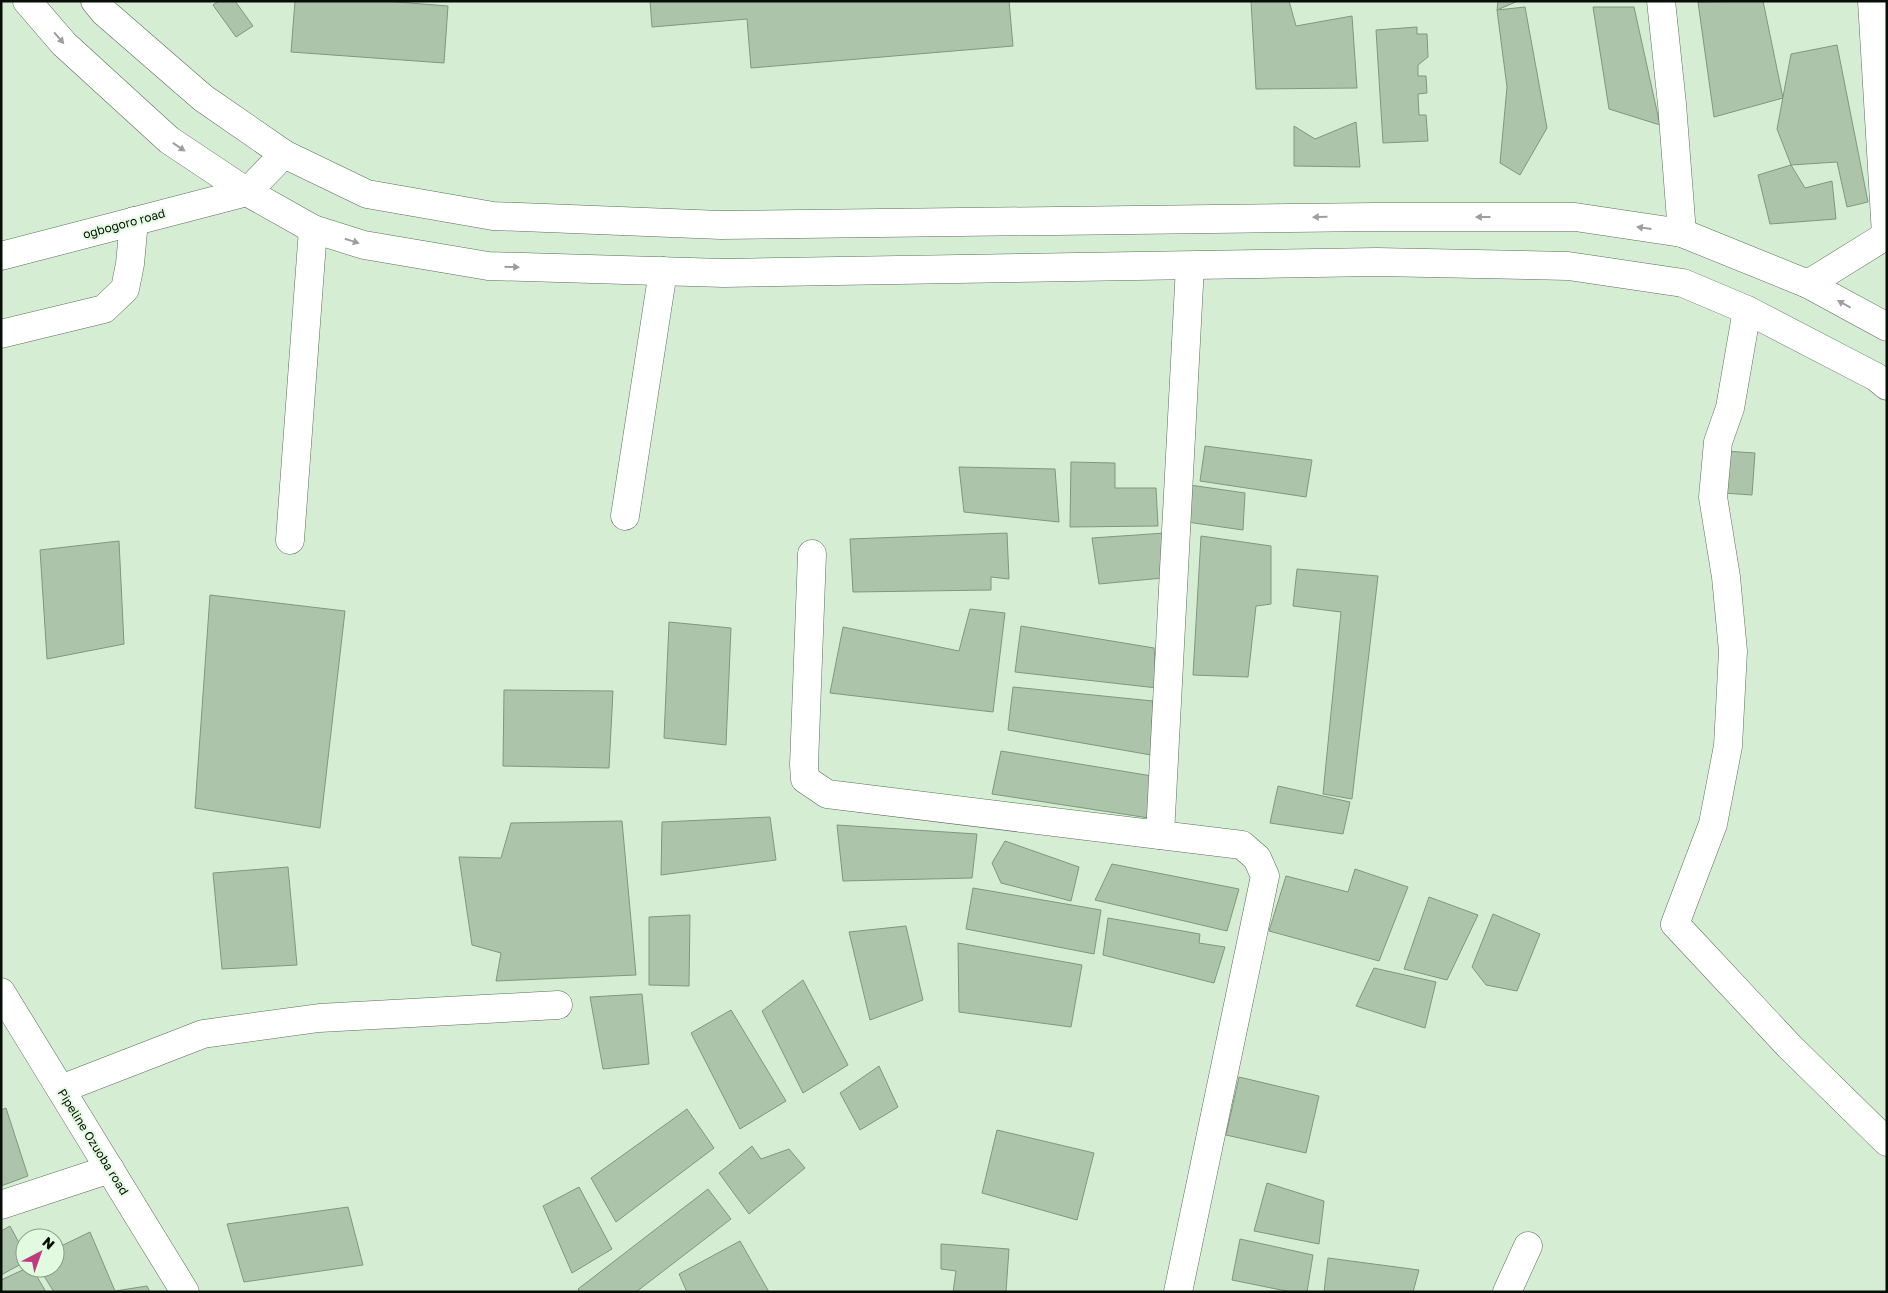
<svg xmlns="http://www.w3.org/2000/svg" width="1888" height="1293" font-family="'Golos Text',sans-serif">
<rect width="100%" height="100%" fill="#d5eed3"/>
<g fill="#acc5aa" stroke="#7f977e">
<path d="M 219,1 L 235,1 L 253,26 L 236,37 L 213,5 Z"/>
<path d="M 295,1 L 385,1 L 448,6 L 444,63 L 291,52 Z"/>
<path d="M 650,1 L 1009,1 L 1013,46 L 751,68 L 747,19 L 652,27 Z"/>
<path d="M 1251,1 L 1289,1 L 1296,26 L 1352,16 L 1357,88 L 1256,89 Z"/>
<path d="M 1498,1 L 1518,1 L 1497,10 Z"/>
<path d="M 1763,1 L 1783,98 L 1714,117 L 1698,2 Z"/>
<path d="M 1525,7 L 1547,128 L 1520,175 L 1500,163 L 1507,87 L 1497,10 Z"/>
<path d="M 1593,7 L 1634,7 L 1660,125 L 1609,109 Z"/>
<path d="M 1417,27 L 1417,34 L 1427,34 L 1428,57 L 1418,65 L 1418,76 L 1426,76 L 1427,93 L 1418,94 L 1419,115 L 1426,115 L 1428,141 L 1383,143 L 1376,30 Z"/>
<path d="M 1837,45 L 1868,202 L 1847,207 L 1837,162 L 1791,165 L 1777,129 L 1791,54 Z"/>
<path d="M 1356,122 L 1360,167 L 1294,166 L 1294,126 L 1315,139 Z"/>
<path d="M 1791,165 L 1805,188 L 1832,181 L 1836,219 L 1770,224 L 1758,175 Z"/>
<path d="M 1205,446 L 1312,460 L 1306,497 L 1200,481 Z"/>
<path d="M 1725,451 L 1755,453 L 1752,495 L 1723,493 Z"/>
<path d="M 1071,462 L 1115,463 L 1115,488 L 1156,488 L 1158,526 L 1070,527 Z"/>
<path d="M 959,467 L 1055,469 L 1059,522 L 964,512 Z"/>
<path d="M 1190,485 L 1245,493 L 1243,530 L 1187,522 Z"/>
<path d="M 1007,533 L 1009,579 L 991,577 L 991,590 L 853,592 L 850,539 Z"/>
<path d="M 1165,533 L 1163,578 L 1099,584 L 1092,538 Z"/>
<path d="M 1201,536 L 1271,546 L 1271,604 L 1256,606 L 1248,677 L 1193,675 Z"/>
<path d="M 119,541 L 124,644 L 47,659 L 40,550 Z"/>
<path d="M 1297,569 L 1378,576 L 1352,799 L 1323,794 L 1341,612 L 1293,606 Z"/>
<path d="M 210,595 L 345,611 L 320,828 L 195,808 Z"/>
<path d="M 970,609 L 1005,613 L 993,712 L 830,693 L 843,627 L 959,651 Z"/>
<path d="M 669,622 L 731,628 L 726,745 L 664,738 Z"/>
<path d="M 1021,626 L 1154,648 L 1157,688 L 1015,672 Z"/>
<path d="M 1013,687 L 1153,701 L 1151,755 L 1008,730 Z"/>
<path d="M 504,690 L 613,691 L 609,768 L 503,766 Z"/>
<path d="M 1001,751 L 1152,776 L 1149,818 L 992,794 Z"/>
<path d="M 1278,786 L 1350,802 L 1343,834 L 1270,823 Z"/>
<path d="M 770,817 L 776,860 L 661,875 L 662,822 Z"/>
<path d="M 622,821 L 636,975 L 496,981 L 501,953 L 472,945 L 459,857 L 501,858 L 511,823 Z"/>
<path d="M 837,825 L 977,834 L 972,878 L 843,881 Z"/>
<path d="M 1005,841 L 1079,867 L 1071,901 L 1001,883 L 992,863 Z"/>
<path d="M 1112,864 L 1239,889 L 1227,931 L 1095,900 Z"/>
<path d="M 288,867 L 297,965 L 222,969 L 213,873 Z"/>
<path d="M 1355,869 L 1408,887 L 1379,961 L 1269,931 L 1286,876 L 1348,892 Z"/>
<path d="M 973,888 L 1101,910 L 1094,954 L 966,929 Z"/>
<path d="M 1429,897 L 1478,915 L 1447,980 L 1404,969 Z"/>
<path d="M 1493,914 L 1540,934 L 1517,991 L 1486,985 L 1472,967 Z"/>
<path d="M 690,915 L 689,986 L 649,985 L 649,917 Z"/>
<path d="M 1108,918 L 1200,934 L 1199,943 L 1225,947 L 1214,983 L 1103,955 Z"/>
<path d="M 906,926 L 923,1000 L 870,1020 L 849,932 Z"/>
<path d="M 958,943 L 1082,965 L 1071,1027 L 959,1012 Z"/>
<path d="M 1374,968 L 1436,982 L 1425,1028 L 1356,1006 Z"/>
<path d="M 803,980 L 848,1065 L 803,1093 L 762,1011 Z"/>
<path d="M 642,994 L 649,1064 L 603,1069 L 590,997 Z"/>
<path d="M 731,1010 L 786,1101 L 740,1129 L 691,1033 Z"/>
<path d="M 879,1066 L 898,1107 L 860,1130 L 840,1093 Z"/>
<path d="M 1239,1077 L 1319,1096 L 1306,1153 L 1226,1135 Z"/>
<path d="M 6,1108 L 28,1176 L 1,1186 L 1,1110 Z"/>
<path d="M 687,1109 L 714,1148 L 616,1222 L 591,1178 Z"/>
<path d="M 997,1130 L 1094,1153 L 1077,1220 L 982,1193 Z"/>
<path d="M 752,1146 L 761,1159 L 789,1149 L 805,1168 L 749,1214 L 719,1173 Z"/>
<path d="M 1267,1183 L 1324,1201 L 1319,1244 L 1254,1231 Z"/>
<path d="M 579,1187 L 612,1249 L 572,1273 L 543,1206 Z"/>
<path d="M 708,1189 L 731,1219 L 636,1292 L 580,1292 L 578,1289 Z"/>
<path d="M 348,1207 L 363,1265 L 244,1282 L 227,1224 Z"/>
<path d="M 10,1226 L 25,1254 L 25,1262 L 1,1275 L 1,1231 Z"/>
<path d="M 90,1232 L 115,1291 L 147,1286 L 150,1292 L 54,1292 L 39,1268 L 55,1268 L 55,1249 Z"/>
<path d="M 1240,1239 L 1313,1255 L 1307,1292 L 1291,1292 L 1232,1280 Z"/>
<path d="M 740,1241 L 769,1292 L 687,1292 L 679,1274 Z"/>
<path d="M 941,1244 L 1009,1249 L 1006,1292 L 953,1292 L 956,1271 L 941,1269 Z"/>
<path d="M 1328,1258 L 1419,1270 L 1413,1292 L 1324,1292 Z"/>
<path d="M 27,1268 L 32,1268 L 46,1292 L 1,1292 L 1,1280 Z"/>
</g>
<g fill="none" stroke-linecap="round" stroke-linejoin="round">
<g stroke="#596f57" stroke-width="29">
<g id="street">
<path d="M 1661,1 L 1672,104 L 1682,233"/>
<path d="M 1872,1 L 1886,235"/>
<path d="M 1747,310 L 1730,408 L 1718,442 L 1713,497 L 1726,577 L 1733,651 L 1728,746 L 1713,824 L 1675,924 L 1789,1046 L 1887,1142"/>
<path d="M 1,334 L 104,309 L 125,289 L 130,264 L 134,221"/>
<path d="M 625,516 L 663,271"/>
<path d="M 290,540 L 313,229"/>
<path d="M 812,554 L 804,765 L 805,779 L 827,794 L 1160,835"/>
<path d="M 1,992 L 185,1292"/>
<path d="M 61,1089 L 203,1034 L 319,1018 L 558,1005"/>
<path d="M 1,1205 L 110,1169"/>
<path d="M 1178,1292 L 1265,876 L 1257,858 L 1242,845 L 1160,835 L 1190,266"/>
<path d="M 1507,1292 L 1528,1246"/>
</g>
</g>
<g stroke="#596f57" stroke-width="29">
<g id="secondary">
<path d="M 27,1 L 64,44 L 169,140 L 247,192 L 313,229 L 364,245 L 488,266 L 724,273 L 1377,262 L 1568,266 L 1683,283 L 1747,310 L 1876,377 L 1887,386"/>
<path d="M 95,1 L 104,12 L 203,98 L 284,154 L 367,194 L 493,216 L 721,225 L 1375,217 L 1575,217 L 1682,233 L 1808,284 L 1887,327"/>
<path d="M 1,256 L 247,192 L 284,154"/>
<path d="M 1808,284 L 1887,235"/>
</g>
</g>
<use href="#street" stroke="#fff" stroke-width="28"/>
<use href="#secondary" stroke="#fff" stroke-width="28"/>
</g>
<defs><path id="oneway-solid" d="M-6-.8H1V-3.2L6.5 0L1 3.2V.8H-6Z" transform="scale(1.25)"/></defs>
<g fill="#9c9f9b">
<use href="#oneway-solid" transform="translate(59 38) rotate(49)"/>
<use href="#oneway-solid" transform="translate(179 147) rotate(34)"/>
<use href="#oneway-solid" transform="translate(1320 217) rotate(179)"/>
<use href="#oneway-solid" transform="translate(1483 217) rotate(-180)"/>
<use href="#oneway-solid" transform="translate(1644 228) rotate(-172)"/>
<use href="#oneway-solid" transform="translate(352 241) rotate(17)"/>
<use href="#oneway-solid" transform="translate(512 267) rotate(1)"/>
<use href="#oneway-solid" transform="translate(1844 304) rotate(-151)"/>
</g>
<g text-anchor="middle" stroke-width="4" stroke-linejoin="round" paint-order="stroke">
<g font-size="12" fill="#070e06" stroke="#e2fbe0">
<text transform="translate(124 224) rotate(-15)" y="4">ogbogoro road</text>
<text transform="translate(93 1142) rotate(58)" y="4">Pipeline Ozuoba road</text>
</g>
</g>
<rect width="1888" height="1293" fill="none" stroke="#070e06" stroke-width="5"/>
<g transform="translate(40 1253) rotate(41)"><circle r="24" fill="#e2fbe0" stroke="#8a9c89"/>
<path d="M0-4L9 19L0 12L-9 19Z" fill="#bf3b80"/>
<text y="-8" font-size="14" font-weight="bold" text-anchor="middle" fill="#070e06">N</text>
</g>
</svg>
